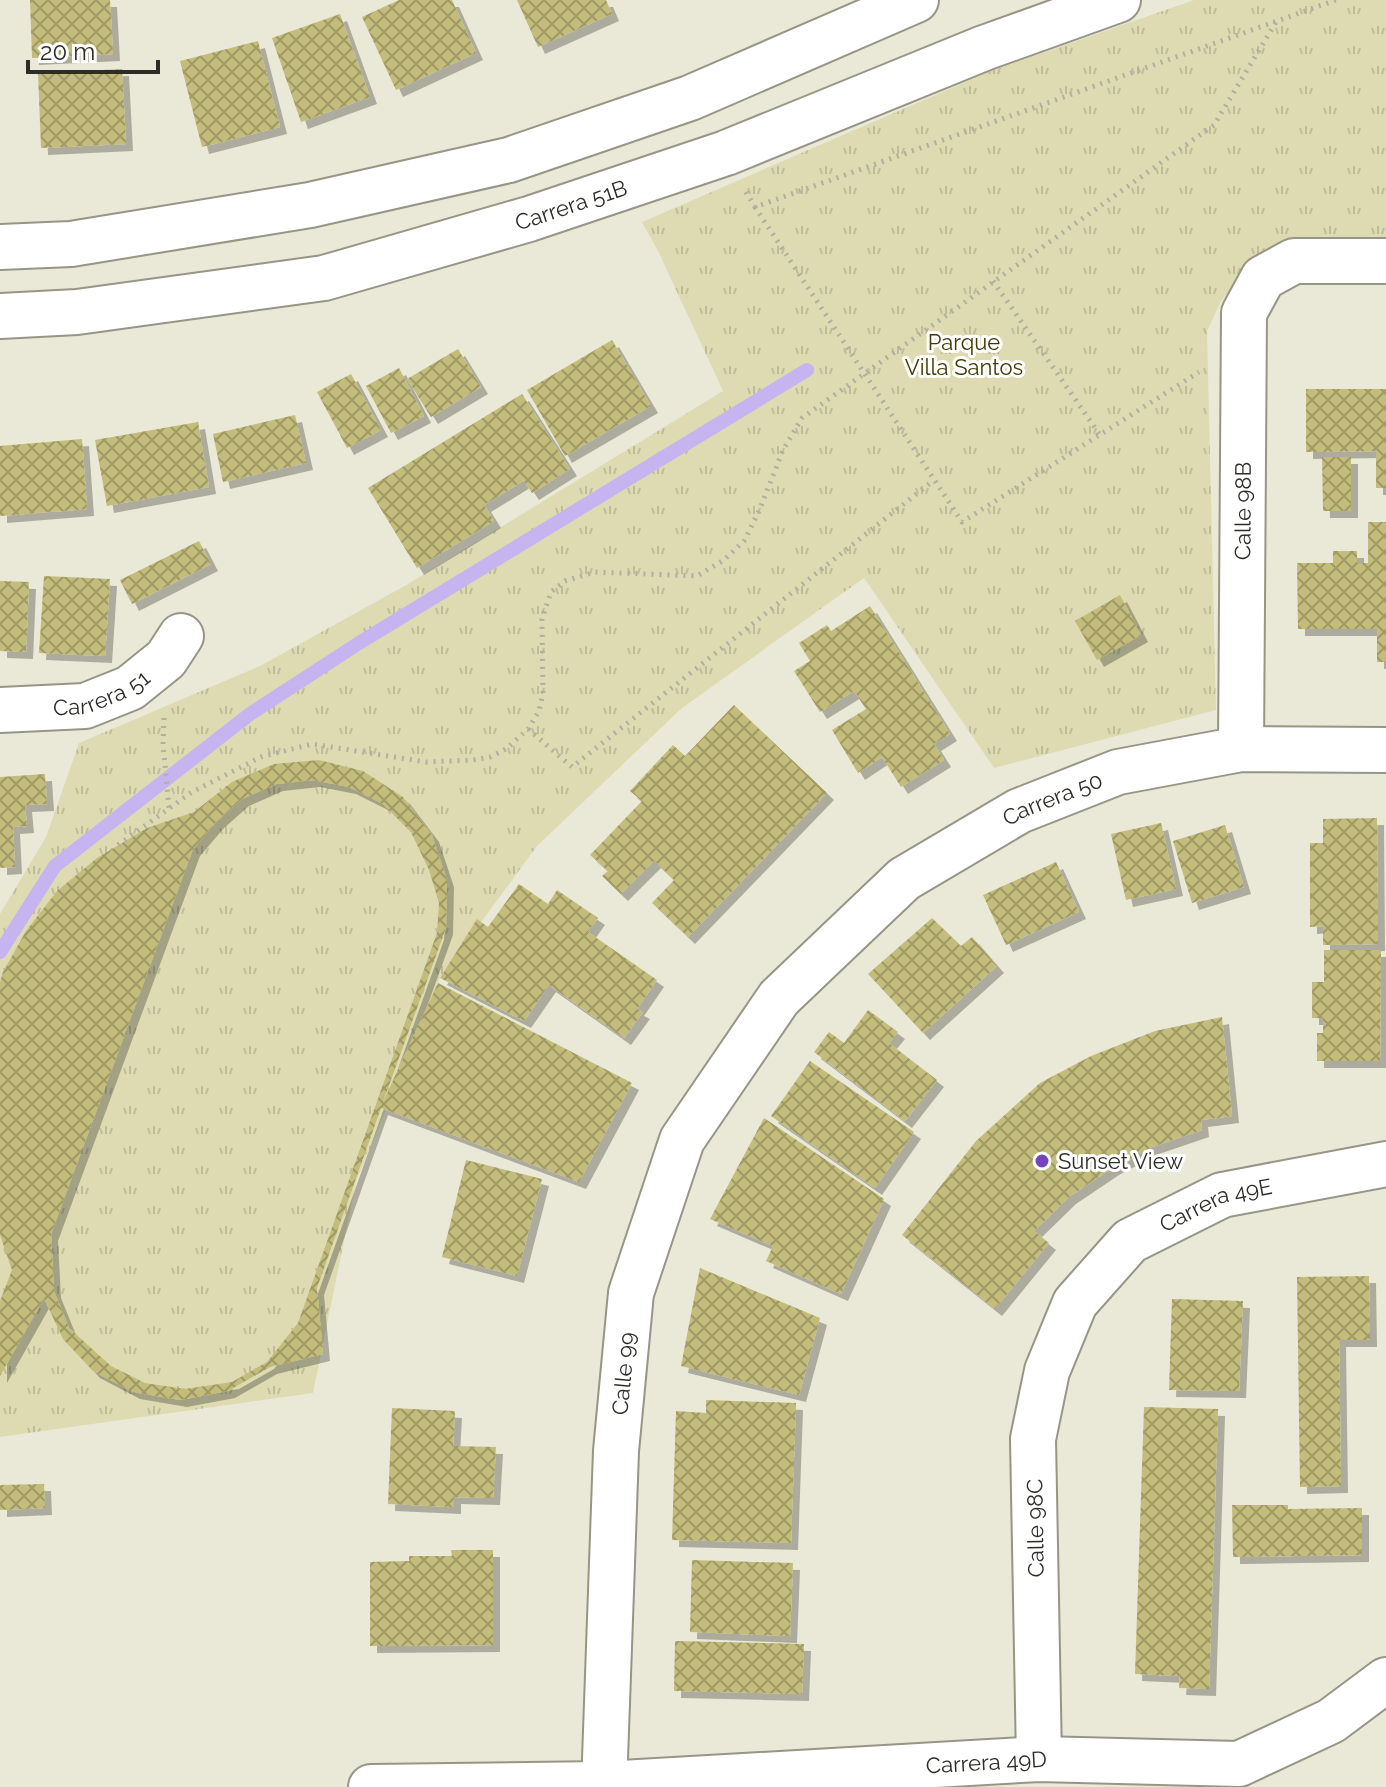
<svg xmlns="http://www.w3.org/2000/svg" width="1386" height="1787" font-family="Raleway,sans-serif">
<defs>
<pattern id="park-tufts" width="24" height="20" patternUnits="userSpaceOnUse" patternTransform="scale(2)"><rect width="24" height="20" fill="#dedbb2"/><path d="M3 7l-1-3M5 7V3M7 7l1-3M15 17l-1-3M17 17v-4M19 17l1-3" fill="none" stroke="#bfbc99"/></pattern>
<pattern id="building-cross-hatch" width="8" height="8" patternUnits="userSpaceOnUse" patternTransform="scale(2)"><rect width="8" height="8" fill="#c3bc7a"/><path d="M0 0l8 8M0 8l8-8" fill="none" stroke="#9f9964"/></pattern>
<filter id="shadow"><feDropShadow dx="7" dy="7" stdDeviation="0" flood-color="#0004"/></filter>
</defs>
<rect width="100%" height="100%" fill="#eae9d7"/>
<path fill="url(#park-tufts)" d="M 1194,0 L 1386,0 L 1386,254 L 1238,280 L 1221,301 L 1207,331 L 1216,710 L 994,768 L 864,578 L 682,708 L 537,846 L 440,978 L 356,1182 L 313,1393 L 0,1437 L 0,914 L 46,837 L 79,743 L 260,666 L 408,584 L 723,391 L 658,251 L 642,222 L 991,71 Z"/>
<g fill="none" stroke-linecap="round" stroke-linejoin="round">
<path stroke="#c6b4f1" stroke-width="14" d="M 0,952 L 55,866 L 250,714 L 359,643 L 807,370"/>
</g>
<g fill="url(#building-cross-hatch)" fill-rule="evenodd" filter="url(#shadow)">
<path d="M 30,0 L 110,0 L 113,54 L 32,58 Z"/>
<path d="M 399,0 L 452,0 L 476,53 L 396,90 L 362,17 Z"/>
<path d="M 517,0 L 606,0 L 612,14 L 538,47 Z"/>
<path d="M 340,14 L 370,97 L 301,122 L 272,38 Z"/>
<path d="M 258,41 L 280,127 L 202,147 L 180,61 Z"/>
<path d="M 122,69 L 126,144 L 41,148 L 38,73 Z"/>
<path d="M 612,340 L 651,406 L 565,456 L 527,390 Z"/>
<path d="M 458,349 L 481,387 L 431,417 L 407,379 Z"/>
<path d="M 399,368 L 424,416 L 391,433 L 366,386 Z"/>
<path d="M 351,374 L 381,430 L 347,448 L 317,392 Z"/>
<path d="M 1306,389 L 1386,389 L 1386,488 L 1376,488 L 1376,451 L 1306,452 Z"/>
<path d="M 522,394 L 570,469 L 532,493 L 513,465 L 523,481 L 484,505 L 494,521 L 417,568 L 368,488 Z"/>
<path d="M 295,415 L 306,463 L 223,482 L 213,434 Z"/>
<path d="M 198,422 L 209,487 L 107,506 L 95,440 Z"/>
<path d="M 82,439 L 87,509 L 0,516 L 0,446 Z"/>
<path d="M 1322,457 L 1351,457 L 1351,511 L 1323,511 Z"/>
<path d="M 1368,522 L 1386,522 L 1386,662 L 1377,662 L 1377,629 L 1298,629 L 1297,563 L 1333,563 L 1333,551 L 1357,551 L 1357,563 L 1368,563 Z"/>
<path d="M 199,541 L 211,564 L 132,604 L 120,580 Z"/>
<path d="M 44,576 L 110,579 L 105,656 L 39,653 Z"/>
<path d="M 0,581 L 29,582 L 26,652 L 0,651 Z"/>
<path d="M 1120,595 L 1141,635 L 1097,660 L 1075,621 Z"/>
<path d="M 870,606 L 950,734 L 934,744 L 944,760 L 901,787 L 882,757 L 858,773 L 832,730 L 866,709 L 854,691 L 820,712 L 794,671 L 810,661 L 799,643 L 827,625 L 831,631 Z"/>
<path d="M 734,705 L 827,793 L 688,937 L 652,903 L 674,880 L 654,861 L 621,894 L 602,876 L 608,871 L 590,855 L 642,801 L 630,791 L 673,745 L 685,756 Z"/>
<path d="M 319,760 L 363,771 L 403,797 L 432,835 L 447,880 L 446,928 L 383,1102 L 438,983 L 632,1083 L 579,1182 L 381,1108 L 317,1288 L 323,1354 L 270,1367 L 228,1391 L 180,1400 L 133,1392 L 93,1371 L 63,1339 L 44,1298 L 0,1376 L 0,1301 L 12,1270 L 0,1235 L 0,982 L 3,972 L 26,931 L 57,891 L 97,858 L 147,828 L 194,812 L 232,782 L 274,764 ZM 313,780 L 349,787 L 383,804 L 411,832 L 429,870 L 439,903 L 437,933 L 298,1323 L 267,1362 L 232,1382 L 185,1389 L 145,1383 L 111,1366 L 69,1328 L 54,1291 L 51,1234 L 193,849 L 217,821 L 242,799 L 276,784 Z"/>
<path d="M 45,774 L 47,804 L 25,805 L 27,826 L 13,827 L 15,867 L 0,868 L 0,777 Z"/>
<path d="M 1377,818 L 1378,944 L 1323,945 L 1323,926 L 1310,927 L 1310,843 L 1323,843 L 1323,819 Z"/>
<path d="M 1161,823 L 1176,889 L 1126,900 L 1111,834 Z"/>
<path d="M 1225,825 L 1244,887 L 1192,903 L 1173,841 Z"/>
<path d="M 1056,862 L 1079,912 L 1006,945 L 983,895 Z"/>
<path d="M 519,884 L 548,904 L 557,890 L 598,918 L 588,932 L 657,980 L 637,1009 L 643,1012 L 624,1038 L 549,985 L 524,1021 L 440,978 L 477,919 L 488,927 Z"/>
<path d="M 932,918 L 961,946 L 972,937 L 997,966 L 923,1033 L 868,974 Z"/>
<path d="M 1324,950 L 1381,950 L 1380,1061 L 1317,1061 L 1317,1033 L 1323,1033 L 1323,1018 L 1312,1018 L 1312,982 L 1324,982 Z"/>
<path d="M 868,1010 L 898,1032 L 889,1043 L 937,1080 L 905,1121 L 814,1052 L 829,1032 L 844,1043 Z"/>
<path d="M 1222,1017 L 1232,1116 L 1201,1120 L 1202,1130 L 1152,1147 L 1112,1168 L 1069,1197 L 1034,1231 L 1049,1243 L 995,1309 L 902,1235 L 976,1141 L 1040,1083 L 1091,1056 L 1155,1031 Z"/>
<path d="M 810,1061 L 914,1132 L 875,1188 L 771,1116 Z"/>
<path d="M 764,1118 L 884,1199 L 841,1294 L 766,1261 L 773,1246 L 710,1219 Z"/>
<path d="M 466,1160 L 542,1179 L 517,1276 L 442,1257 Z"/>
<path d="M 700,1268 L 820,1318 L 799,1395 L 681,1366 Z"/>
<path d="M 1369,1276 L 1370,1340 L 1339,1340 L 1341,1486 L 1300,1487 L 1297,1277 Z"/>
<path d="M 1172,1299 L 1243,1301 L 1239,1391 L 1169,1390 Z"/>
<path d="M 706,1400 L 796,1403 L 791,1543 L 672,1540 L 676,1411 L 706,1413 Z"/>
<path d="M 1144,1407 L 1218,1409 L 1209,1689 L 1179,1688 L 1180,1676 L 1135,1674 Z"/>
<path d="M 392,1408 L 455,1411 L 453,1446 L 496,1447 L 493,1498 L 454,1497 L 454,1507 L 388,1504 Z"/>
<path d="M 44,1484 L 45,1508 L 0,1510 L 0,1485 Z"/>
<path d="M 1232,1505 L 1288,1505 L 1288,1509 L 1362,1508 L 1362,1555 L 1233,1557 Z"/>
<path d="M 451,1550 L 493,1550 L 493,1645 L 370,1646 L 370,1562 L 409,1561 L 409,1556 L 452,1556 Z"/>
<path d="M 692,1560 L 793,1563 L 790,1636 L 690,1632 Z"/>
<path d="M 675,1641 L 804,1644 L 802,1694 L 674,1691 Z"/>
</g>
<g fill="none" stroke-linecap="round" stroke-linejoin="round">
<g stroke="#979585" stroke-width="48">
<g id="minor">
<path id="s1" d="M 0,710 L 85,706 L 130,688 L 166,659 L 181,636"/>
<path id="s2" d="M 1241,749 L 1244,313 L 1263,278 L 1294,261 L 1386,261"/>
<path id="s3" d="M 1039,1759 L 1033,1439 L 1047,1371 L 1075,1303 L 1130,1241 L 1222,1195 L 1386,1164"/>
<path id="s4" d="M 371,1787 L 604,1784 L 1039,1759 L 1239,1764 L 1331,1721 L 1386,1680"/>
<path id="s5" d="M 604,1787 L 616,1451 L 631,1293 L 682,1140 L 779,998 L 904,879 L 1019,811 L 1118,772 L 1241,749 L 1386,750"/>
</g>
</g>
<g stroke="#979585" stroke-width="48">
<g id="major">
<path d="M 0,247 L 71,244 L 310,205 L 509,160 L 690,98 L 916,0"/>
<path id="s6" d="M 0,316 L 77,312 L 324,278 L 529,219 L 726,153 L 984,48 L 1118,0"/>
</g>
</g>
<g stroke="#b0afa0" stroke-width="5" stroke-dasharray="2 6" stroke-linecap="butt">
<path d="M 746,192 L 755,207 L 1336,0"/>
<path d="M 755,207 L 962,522 L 1199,372"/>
<path d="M 993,281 L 1100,435"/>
<path d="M 164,718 L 163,744 L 169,808"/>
<path d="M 528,729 L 572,767 L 934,480"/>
<path d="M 118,845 L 192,792 L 261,757 L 312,744 L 426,762 L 473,760 L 490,757 L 506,749 L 528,729 L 539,711 L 543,693 L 542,619 L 551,592 L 565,581 L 595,572 L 697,576 L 724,560 L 744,541 L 759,511 L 783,450 L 802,418 L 1214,125 L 1276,22"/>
</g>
<use href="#minor" stroke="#fff" stroke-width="44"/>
<use href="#major" stroke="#fff" stroke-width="44"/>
</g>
<circle fill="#7545bc" stroke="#fff" stroke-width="3" cx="1042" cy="1161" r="8"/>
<g text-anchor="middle" stroke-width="6" stroke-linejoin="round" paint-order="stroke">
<g font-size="22" fill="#2d2c26" stroke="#fff">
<text dy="8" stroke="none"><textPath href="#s6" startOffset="584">Carrera 51B</textPath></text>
<text dy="8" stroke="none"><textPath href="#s2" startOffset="238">Calle 98B</textPath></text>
<text dy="8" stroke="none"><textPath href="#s1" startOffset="104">Carrera 51</textPath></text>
<text dy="8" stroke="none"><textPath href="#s5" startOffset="1170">Carrera 50</textPath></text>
<text dy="8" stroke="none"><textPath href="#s3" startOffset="640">Carrera 49E</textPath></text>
<text dy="8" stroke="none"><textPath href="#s5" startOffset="414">Calle 99</textPath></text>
<text transform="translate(1035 1528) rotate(-91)" y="8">Calle 98C</text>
<text dy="8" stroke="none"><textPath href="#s4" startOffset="616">Carrera 49D</textPath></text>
</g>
<g font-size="22" fill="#403b04" stroke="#fff">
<text x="964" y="350">Parque<tspan x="964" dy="25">Villa Santos</tspan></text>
</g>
<g font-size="22" fill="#2d2c26" stroke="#fff" text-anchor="start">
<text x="1058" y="1169">Sunset View</text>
</g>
</g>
<path d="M28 60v12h130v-12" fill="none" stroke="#2d2c26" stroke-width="4"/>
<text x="40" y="60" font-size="24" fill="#2d2c26" stroke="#ffffff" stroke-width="6" paint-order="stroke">20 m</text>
</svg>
